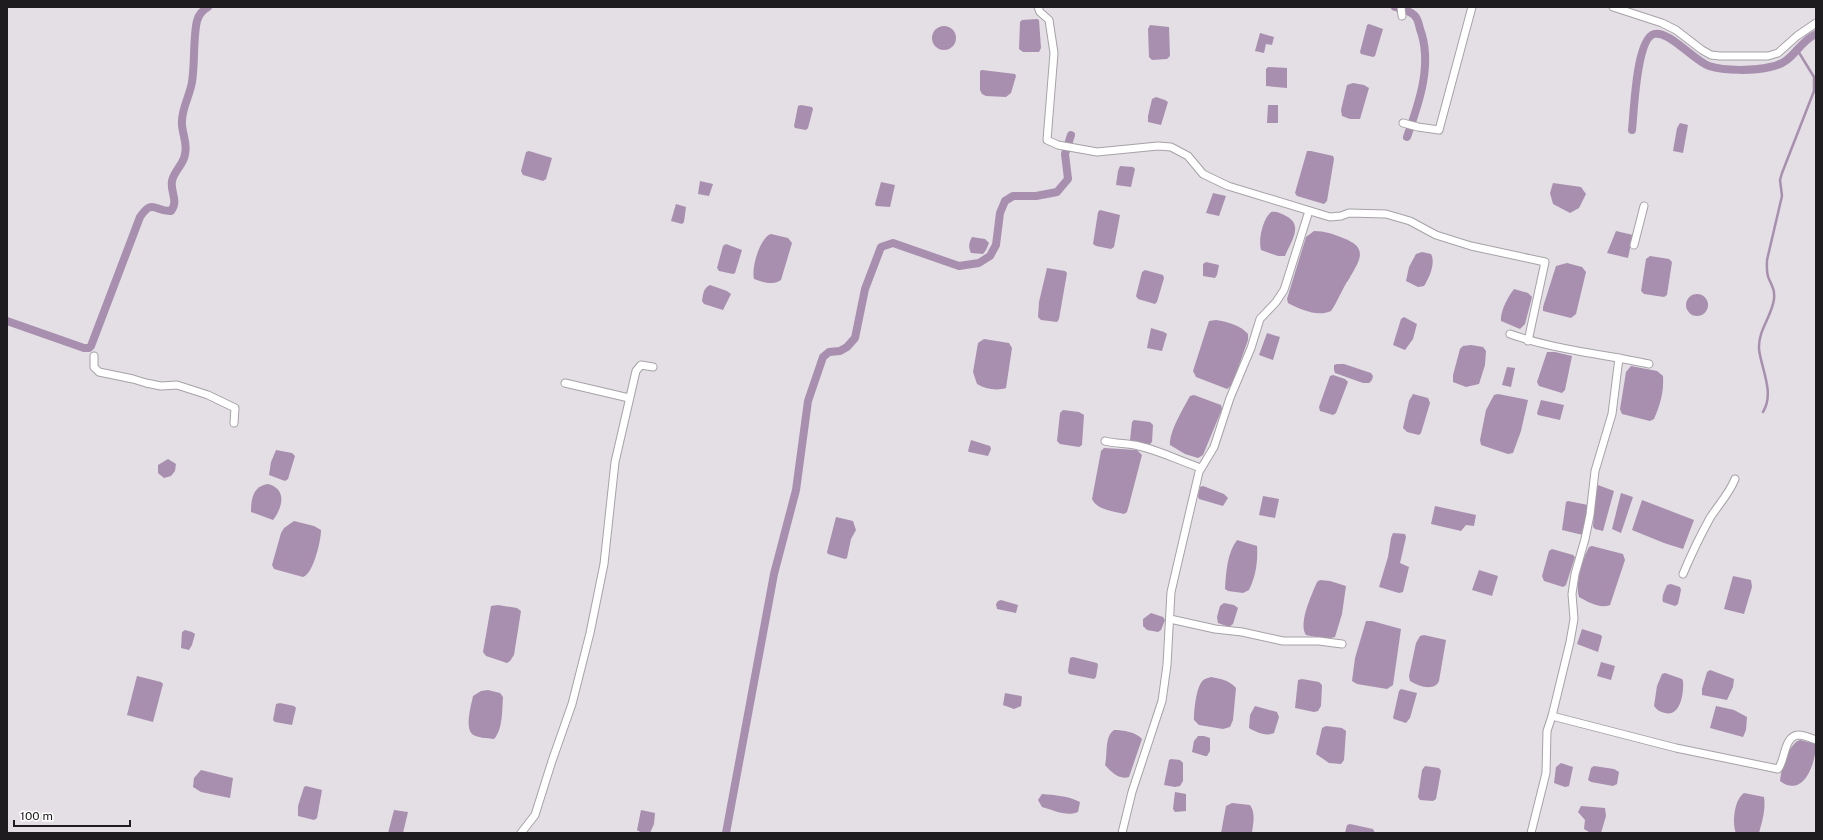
<svg xmlns="http://www.w3.org/2000/svg" width="1823" height="840" font-family="'Public Sans',sans-serif">
<rect width="100%" height="100%" fill="#e3dfe4"/>
<g fill="#a88faf">
<path d="M 1037,19 L 1039,20 L 1041,48 L 1039,52 L 1023,52 L 1019,49 L 1020,22 L 1022,20 Z"/>
<path d="M 1369,24 L 1383,29 L 1375,56 L 1373,57 L 1361,54 L 1360,52 L 1367,25 Z"/>
<path d="M 1150,25 L 1169,27 L 1170,56 L 1167,59 L 1152,60 L 1149,57 L 1148,29 Z"/>
<circle cx="944" cy="38" r="12"/>
<path d="M 1260,33 L 1274,37 L 1272,45 L 1266,44 L 1264,53 L 1255,51 Z"/>
<path d="M 1268,67 L 1287,68 L 1287,88 L 1266,86 L 1266,69 Z"/>
<path d="M 982,70 L 1015,74 L 1016,76 L 1011,93 L 1006,97 L 986,96 L 982,94 L 980,90 L 980,71 Z"/>
<path d="M 1353,83 L 1364,85 L 1369,88 L 1360,119 L 1350,119 L 1342,116 L 1341,110 L 1347,85 Z"/>
<path d="M 1156,97 L 1165,100 L 1168,102 L 1161,125 L 1148,122 L 1148,116 L 1152,99 Z"/>
<path d="M 801,105 L 812,107 L 813,109 L 808,128 L 806,130 L 795,128 L 794,126 L 798,106 Z"/>
<path d="M 1268,105 L 1278,105 L 1278,123 L 1267,123 Z"/>
<path d="M 1680,123 L 1688,125 L 1683,153 L 1673,151 L 1677,128 Z"/>
<path d="M 529,151 L 552,158 L 546,179 L 543,181 L 523,175 L 521,171 L 526,152 Z"/>
<path d="M 1307,151 L 1311,151 L 1333,156 L 1334,159 L 1327,201 L 1324,204 L 1297,196 L 1295,193 Z"/>
<path d="M 1120,166 L 1133,167 L 1135,169 L 1131,187 L 1116,185 L 1118,171 Z"/>
<path d="M 700,181 L 713,184 L 709,196 L 698,194 Z"/>
<path d="M 881,182 L 895,185 L 890,207 L 876,206 L 875,204 Z"/>
<path d="M 1553,183 L 1581,187 L 1586,194 L 1579,208 L 1570,213 L 1553,204 L 1550,193 Z"/>
<path d="M 1213,193 L 1226,196 L 1219,216 L 1206,213 Z"/>
<path d="M 676,204 L 686,207 L 684,222 L 682,224 L 671,221 Z"/>
<path d="M 1100,210 L 1120,215 L 1114,247 L 1111,249 L 1096,246 L 1093,244 L 1098,212 Z"/>
<path d="M 1271,212 C 1277,211 1280,213 1286,216 C 1304,225 1291,241 1285,256 L 1278,256 L 1261,250 C 1258,239 1263,219 1271,212 Z"/>
<path d="M 1314,231 C 1325,231 1333,234 1343,238 C 1370,248 1359,261 1349,279 C 1342,289 1338,301 1331,311 C 1318,317 1301,310 1288,303 L 1287,299 L 1306,237 Z"/>
<path d="M 1616,231 L 1633,235 L 1628,258 L 1607,253 Z"/>
<path d="M 771,234 L 788,238 L 792,243 L 781,280 C 772,286 763,282 754,279 C 751,268 760,237 771,234 Z"/>
<path d="M 972,237 L 985,239 L 989,243 L 986,250 L 983,254 L 971,253 C 968,247 969,242 972,237 Z"/>
<path d="M 726,244 L 742,250 L 735,273 L 733,274 L 719,271 L 717,268 L 723,246 Z"/>
<path d="M 1422,252 L 1431,254 C 1436,263 1429,278 1424,286 L 1418,287 L 1406,281 L 1409,267 L 1416,254 Z"/>
<path d="M 1650,256 L 1669,259 L 1672,262 L 1667,295 L 1664,297 L 1644,294 L 1641,291 L 1646,259 Z"/>
<path d="M 1206,262 L 1219,265 L 1217,275 L 1215,278 L 1203,276 L 1203,264 Z"/>
<path d="M 1567,263 L 1582,267 L 1586,272 L 1576,314 L 1571,318 L 1543,311 L 1543,307 L 1556,266 Z"/>
<path d="M 1047,268 L 1065,271 L 1067,273 L 1059,319 L 1057,322 L 1041,320 L 1038,317 L 1039,302 Z"/>
<path d="M 1145,270 L 1163,275 L 1164,278 L 1157,302 L 1155,304 L 1138,299 L 1136,296 L 1142,272 Z"/>
<path d="M 710,285 L 727,291 L 731,294 L 723,310 L 704,304 L 702,301 C 703,295 703,288 710,285 Z"/>
<path d="M 1514,289 L 1528,293 L 1532,297 L 1525,324 L 1520,329 L 1501,321 C 1500,311 1508,297 1514,289 Z"/>
<circle cx="1697" cy="305" r="11"/>
<path d="M 1404,317 L 1417,324 L 1413,339 L 1405,350 L 1393,345 L 1401,319 Z"/>
<path d="M 1216,320 C 1228,322 1240,325 1248,334 L 1248,340 L 1232,385 L 1227,389 L 1196,377 L 1193,371 L 1209,321 Z"/>
<path d="M 1151,328 L 1164,332 L 1167,334 L 1162,351 L 1147,348 Z"/>
<path d="M 1267,333 L 1280,337 L 1273,360 L 1259,355 Z"/>
<path d="M 984,339 L 1009,343 L 1012,348 L 1006,388 C 997,391 985,389 977,384 L 973,372 L 978,343 Z"/>
<path d="M 1471,345 L 1483,347 L 1486,351 L 1485,365 L 1479,384 L 1466,387 L 1453,382 L 1453,375 L 1460,349 L 1463,346 Z"/>
<path d="M 1547,352 L 1555,352 L 1572,356 L 1565,390 L 1562,393 L 1539,386 L 1537,382 Z"/>
<path d="M 1337,364 L 1344,364 L 1371,373 L 1373,376 L 1372,380 L 1369,383 L 1363,383 L 1335,373 L 1334,370 L 1334,365 Z"/>
<path d="M 1631,366 L 1657,371 L 1663,376 C 1664,392 1660,405 1654,419 L 1650,421 L 1622,414 L 1620,409 L 1626,372 Z"/>
<path d="M 1507,367 L 1515,368 L 1511,387 L 1502,385 Z"/>
<path d="M 1333,375 L 1345,379 L 1348,382 L 1336,413 L 1333,415 L 1320,411 L 1319,407 L 1330,376 Z"/>
<path d="M 1413,394 L 1428,398 L 1430,403 L 1421,433 L 1419,435 L 1407,432 L 1403,428 L 1409,401 Z"/>
<path d="M 1498,394 L 1528,400 L 1521,431 L 1513,453 L 1508,454 L 1481,445 L 1480,440 L 1486,410 L 1494,395 Z"/>
<path d="M 1194,395 L 1221,405 L 1222,409 L 1203,455 L 1198,458 L 1185,454 L 1170,445 C 1169,432 1183,409 1190,396 Z"/>
<path d="M 1541,400 L 1564,405 L 1560,420 L 1538,415 L 1537,413 Z"/>
<path d="M 1063,410 L 1079,412 L 1084,415 L 1082,445 L 1079,447 L 1060,444 L 1057,441 L 1060,413 Z"/>
<path d="M 1134,420 L 1150,422 L 1153,425 L 1152,442 L 1149,445 L 1132,442 L 1130,440 L 1132,422 Z"/>
<path d="M 971,440 L 990,446 L 991,449 L 988,456 L 969,452 L 968,451 Z"/>
<path d="M 1104,448 L 1137,450 L 1142,455 L 1129,505 L 1127,512 L 1124,514 C 1113,511 1097,510 1092,499 L 1101,451 Z"/>
<path d="M 276,450 L 292,453 L 295,456 L 288,479 L 285,481 L 269,475 L 271,462 Z"/>
<path d="M 168,459 L 176,464 L 175,471 L 171,476 L 164,478 L 158,473 L 158,465 Z"/>
<path d="M 268,484 C 287,489 283,507 273,520 L 251,512 C 251,499 253,486 268,484 Z"/>
<path d="M 1598,485 L 1614,491 L 1603,531 L 1595,529 L 1593,527 L 1596,486 Z"/>
<path d="M 1203,486 L 1224,494 L 1228,498 L 1223,506 L 1199,499 L 1198,496 L 1200,487 Z"/>
<path d="M 1621,493 L 1633,497 L 1621,533 L 1612,529 Z"/>
<path d="M 1263,496 L 1279,499 L 1275,518 L 1259,515 Z"/>
<path d="M 1642,500 L 1694,520 L 1683,549 L 1664,543 L 1632,530 Z"/>
<path d="M 1568,501 L 1588,505 L 1583,535 L 1562,530 L 1566,502 Z"/>
<path d="M 1435,506 L 1476,515 L 1474,526 L 1466,525 L 1461,531 L 1431,524 Z"/>
<path d="M 836,517 L 853,521 L 856,530 L 851,539 L 847,558 L 845,559 L 828,554 L 827,552 Z"/>
<path d="M 294,521 L 314,526 L 321,530 C 321,541 313,574 303,577 L 274,569 L 272,565 L 281,533 L 284,528 Z"/>
<path d="M 1393,533 L 1405,534 L 1406,537 L 1400,563 L 1409,567 L 1403,592 L 1399,593 L 1379,587 L 1388,557 L 1391,538 Z"/>
<path d="M 1237,540 L 1257,546 C 1258,561 1256,576 1249,590 L 1243,593 L 1228,591 L 1225,589 C 1226,573 1227,553 1237,540 Z"/>
<path d="M 1592,546 L 1623,554 L 1625,560 L 1610,605 C 1600,609 1588,602 1579,597 C 1575,582 1582,561 1589,547 Z"/>
<path d="M 1552,549 L 1573,555 L 1575,557 L 1566,585 L 1563,587 L 1544,581 L 1542,576 L 1549,551 Z"/>
<path d="M 1479,570 L 1498,576 L 1492,596 L 1472,590 Z"/>
<path d="M 1733,576 L 1751,580 L 1752,587 L 1744,614 L 1724,609 Z"/>
<path d="M 1320,580 L 1330,581 L 1346,586 L 1342,614 L 1335,637 L 1326,639 L 1306,635 C 1298,623 1312,594 1317,582 Z"/>
<path d="M 1671,584 L 1680,587 L 1681,590 L 1678,604 L 1675,606 L 1663,602 C 1661,597 1665,590 1667,585 Z"/>
<path d="M 1001,600 L 1018,605 L 1016,613 L 997,609 L 996,604 L 998,601 Z"/>
<path d="M 1224,603 L 1234,605 L 1238,608 L 1233,624 L 1229,627 L 1218,623 L 1217,617 L 1220,606 Z"/>
<path d="M 498,605 L 517,608 L 521,611 L 514,655 L 510,661 L 507,663 L 486,656 L 483,652 L 491,606 Z"/>
<path d="M 1151,613 L 1163,617 L 1165,620 L 1161,630 L 1158,632 L 1147,630 L 1143,626 L 1143,619 Z"/>
<path d="M 1366,621 L 1372,621 L 1401,629 L 1393,685 L 1387,689 L 1357,684 L 1352,681 L 1355,658 Z"/>
<path d="M 1582,629 L 1601,635 L 1602,637 L 1598,652 L 1577,644 Z"/>
<path d="M 185,630 L 192,632 L 195,634 L 192,645 L 189,650 L 181,648 L 182,632 Z"/>
<path d="M 1424,635 L 1446,640 L 1439,681 C 1434,692 1418,686 1410,681 L 1409,676 L 1416,643 L 1420,636 Z"/>
<path d="M 1073,657 L 1097,663 L 1098,665 L 1096,677 L 1094,679 L 1069,674 L 1068,671 L 1070,658 Z"/>
<path d="M 1601,662 L 1615,666 L 1611,680 L 1597,676 Z"/>
<path d="M 1710,670 L 1734,679 L 1733,687 L 1727,700 L 1702,695 L 1702,689 L 1707,672 Z"/>
<path d="M 1665,673 L 1682,679 L 1683,681 C 1684,692 1681,717 1665,713 C 1660,712 1657,710 1654,706 L 1657,686 L 1662,674 Z"/>
<path d="M 137,676 L 161,682 L 163,684 L 153,722 L 127,715 Z"/>
<path d="M 1211,677 C 1221,679 1229,680 1236,688 L 1233,720 L 1230,727 L 1223,729 L 1199,725 L 1194,720 C 1194,711 1196,683 1205,679 C 1207,678 1209,678 1211,677 Z"/>
<path d="M 1302,679 L 1319,682 L 1322,685 L 1321,706 L 1318,711 L 1314,712 L 1295,708 L 1298,680 Z"/>
<path d="M 1401,689 L 1417,693 L 1410,718 L 1406,723 L 1394,719 L 1393,718 L 1399,691 Z"/>
<path d="M 488,690 L 500,693 L 503,697 C 502,709 503,730 494,739 C 488,738 476,738 472,734 C 465,726 471,706 473,696 L 481,691 Z"/>
<path d="M 1005,693 L 1021,696 L 1022,697 L 1021,706 L 1014,709 L 1003,705 Z"/>
<path d="M 280,703 L 294,706 L 296,708 L 292,725 L 275,722 L 273,720 L 276,704 Z"/>
<path d="M 1255,706 L 1277,712 L 1279,717 L 1274,733 C 1266,737 1256,732 1249,728 L 1250,715 Z"/>
<path d="M 1716,706 L 1734,710 L 1747,717 L 1746,730 L 1743,737 L 1710,728 Z"/>
<path d="M 1326,726 L 1342,728 L 1346,731 L 1344,760 L 1341,764 L 1329,763 L 1316,754 L 1322,728 Z"/>
<path d="M 1114,730 C 1123,730 1136,732 1142,739 L 1129,777 C 1119,780 1111,772 1105,765 C 1108,755 1104,737 1114,730 Z"/>
<path d="M 1198,736 L 1204,736 L 1210,738 L 1210,751 L 1207,756 L 1205,756 L 1192,752 L 1194,741 Z"/>
<path d="M 1800,740 L 1816,744 C 1816,762 1804,799 1780,781 C 1781,769 1788,744 1800,740 Z"/>
<path d="M 1171,759 L 1180,760 L 1183,763 L 1183,781 L 1180,786 L 1175,787 L 1164,785 L 1169,760 Z"/>
<path d="M 1561,763 L 1573,767 L 1569,786 L 1565,787 L 1554,783 L 1556,767 Z"/>
<path d="M 1425,766 L 1439,768 L 1441,771 L 1436,799 L 1433,801 L 1420,800 L 1418,797 L 1422,770 Z"/>
<path d="M 1594,766 L 1614,769 L 1619,772 L 1617,784 L 1613,786 L 1591,782 L 1588,780 L 1591,768 Z"/>
<path d="M 201,770 L 233,778 L 230,798 L 201,792 L 193,787 L 194,778 Z"/>
<path d="M 306,786 L 322,790 L 317,818 L 314,820 L 298,816 L 298,806 L 304,787 Z"/>
<path d="M 1175,792 L 1186,794 L 1186,811 L 1175,812 L 1173,809 Z"/>
<path d="M 1744,793 L 1764,797 C 1766,809 1762,822 1759,833 L 1736,833 C 1732,823 1734,800 1744,793 Z"/>
<path d="M 1042,794 C 1055,795 1068,796 1080,802 L 1078,812 C 1067,817 1053,810 1042,807 L 1038,800 Z"/>
<path d="M 1232,803 L 1250,805 C 1256,813 1253,824 1252,833 L 1221,833 L 1226,806 Z"/>
<path d="M 1581,806 L 1605,808 L 1606,816 L 1601,833 L 1589,832 L 1584,829 L 1585,820 L 1578,812 Z"/>
<path d="M 394,810 L 408,812 L 403,833 L 388,833 Z"/>
<path d="M 641,810 L 655,813 L 654,824 L 650,833 L 642,833 L 637,830 Z"/>
<path d="M 1350,824 L 1373,829 L 1375,833 L 1345,833 L 1347,825 Z"/>
</g>
<g fill="none" stroke-linecap="round" stroke-linejoin="round">
<path stroke="#a88faf" stroke-width="2.5" d="M 1763,412 C 1775,393 1761,368 1759,349 C 1758,330 1772,316 1774,299 C 1775,290 1772,286 1769,279 C 1766,273 1767,266 1767,260 L 1782,196 L 1780,180 L 1782,173 L 1814,91 L 1814,77 L 1798,51"/>
<g stroke="#a88faf" stroke-width="8">
<path d="M 1395,7 C 1401,9 1409,10 1414,15 C 1418,18 1419,25 1420,29 C 1433,64 1419,103 1407,137"/>
<path d="M 1632,130 C 1634,113 1636,39 1654,34 C 1669,30 1694,61 1709,66 C 1725,71 1754,71 1770,67 C 1794,63 1797,43 1816,34"/>
<path d="M 7,321 L 84,348 L 89,348 L 91,346 L 140,217 C 153,198 155,212 171,211 C 179,201 170,192 172,181 C 174,171 184,164 185,154 C 188,142 181,132 182,121 C 182,108 190,95 192,82 C 195,64 193,37 197,21 C 199,14 202,11 208,7"/>
<path d="M 726,833 L 774,574 L 796,490 L 808,401 L 823,357 L 829,352 L 840,351 L 847,347 L 855,338 L 865,289 L 881,247 L 893,243 L 959,266 L 979,263 L 990,256 L 996,245 L 1000,213 L 1005,201 L 1013,196 L 1036,196 L 1057,192 L 1068,179 L 1065,154 L 1071,135"/>
</g>
<g stroke="#a6a2a7" stroke-width="9">
<g id="street">
<path d="M 1038,7 L 1040,12 L 1049,20 L 1054,53 L 1047,140 L 1058,145 L 1097,152 L 1158,146 L 1171,147 L 1188,156 L 1203,174 L 1228,186 L 1330,217 L 1341,216 L 1349,213 L 1386,214 L 1410,221 L 1436,235 L 1471,246 L 1545,262 L 1528,341"/>
<path d="M 1401,7 L 1402,16"/>
<path d="M 1613,7 L 1662,23 L 1676,30 L 1702,50 L 1711,55 L 1720,56 L 1768,56 L 1778,53 L 1797,36 L 1816,23"/>
<path d="M 1403,123 L 1418,127 L 1439,130 L 1472,7"/>
<path d="M 1634,245 L 1644,206"/>
<path d="M 1510,334 C 1555,350 1603,354 1649,364"/>
<path d="M 94,356 L 94,367 L 99,372 L 133,379 L 146,383 L 161,386 L 177,385 L 208,395 L 235,408 L 234,423"/>
<path d="M 565,383 L 629,398"/>
<path d="M 1105,441 C 1116,444 1128,443 1139,446 C 1161,451 1180,461 1201,468"/>
<path d="M 1683,574 C 1691,555 1700,536 1710,518 C 1719,504 1729,494 1735,479"/>
<path d="M 1170,619 L 1215,629 L 1242,632 L 1283,641 L 1319,641 L 1342,644"/>
<path d="M 1552,716 L 1676,748 L 1778,769 C 1785,761 1784,736 1798,735 C 1803,735 1811,738 1816,740"/>
<path d="M 521,833 L 535,815 L 552,761 L 572,704 L 590,633 L 604,564 L 615,462 L 636,371 L 641,365 L 653,367"/>
<path d="M 1122,833 L 1132,792 L 1162,701 L 1167,665 L 1171,592 L 1199,472 L 1214,447 L 1230,398 L 1251,348 L 1260,319 L 1276,302 L 1284,290 L 1309,211"/>
<path d="M 1531,833 L 1546,773 L 1547,731 L 1552,716 L 1570,642 L 1574,619 L 1572,594 L 1575,574 L 1585,539 L 1590,515 L 1595,471 L 1612,414 L 1619,358"/>
</g>
</g>
<use href="#street" stroke="#fff" stroke-width="7"/>
</g>
<rect width="1823" height="840" fill="none" stroke="#1e1c1e" stroke-width="16"/>
<path d="M14 820v6h116v-6" fill="none" stroke="#1e1c1e" stroke-width="2"/>
<text x="20" y="820" font-size="12" fill="#1e1c1e" stroke="#ffffff" stroke-width="3" paint-order="stroke">100 m</text>
</svg>
